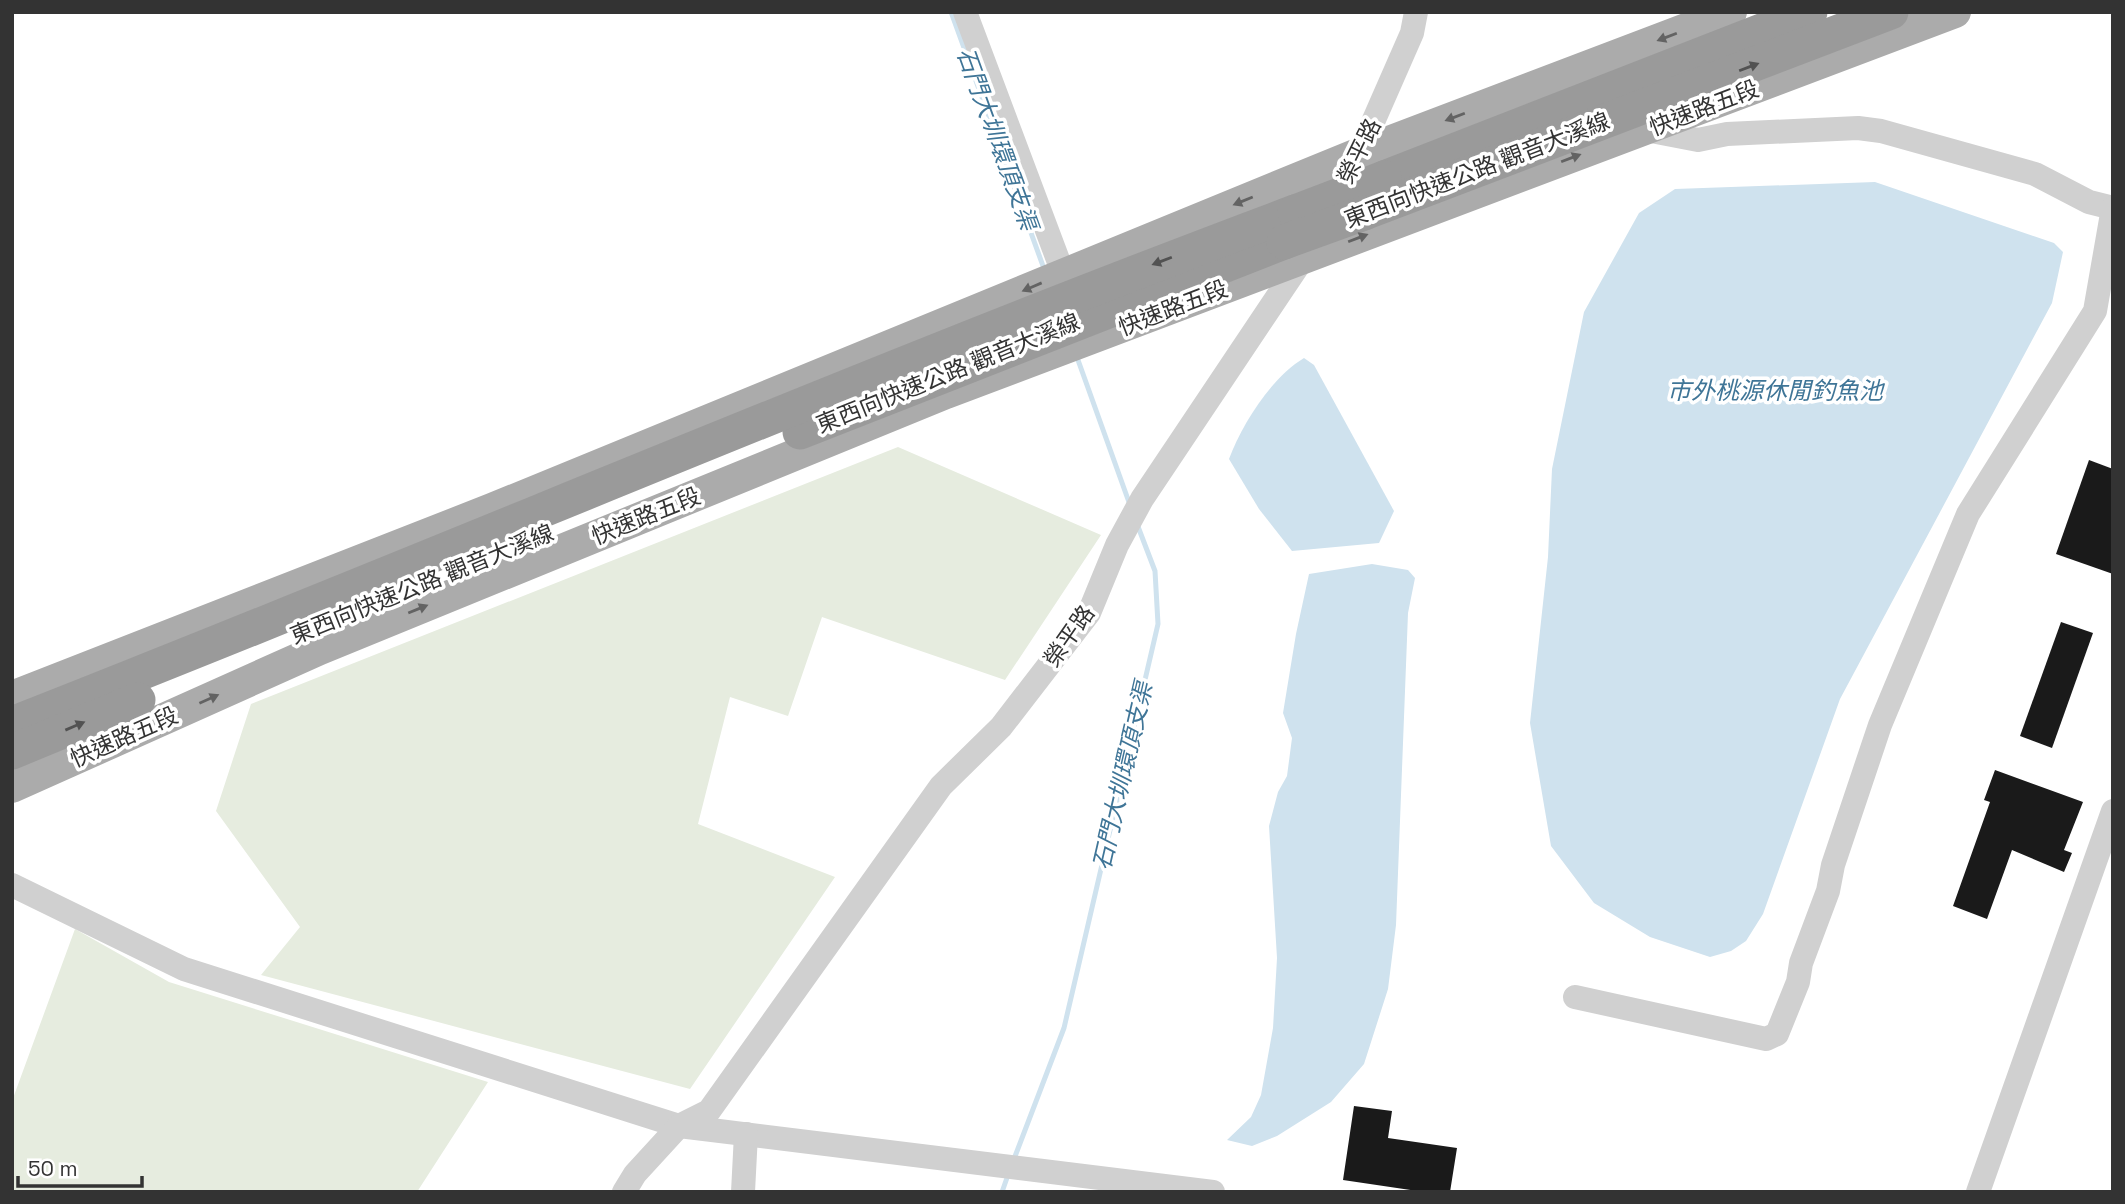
<svg xmlns="http://www.w3.org/2000/svg" width="2125" height="1204" font-family="'Space Grotesk','Noto Sans TC',sans-serif">
<rect width="100%" height="100%" fill="#fff"/>
<g fill="#e6ecdf">
<path d="M 898,447 L 1101,535 L 1005,680 L 822,617 L 788,716 L 730,697 L 698,824 L 835,877 L 690,1089 L 261,975 L 300,927 L 216,811 L 251,704 Z"/>
<path d="M 75,929 L 169,982 L 488,1082 L 417,1192 L 12,1192 L 12,1101 Z"/>
</g>
<g fill="#cfe2ee">
<path d="M 1875,182 L 2054,243 L 2063,252 L 2052,303 L 1840,699 L 1763,914 L 1746,941 L 1731,951 L 1710,957 L 1650,937 L 1594,903 L 1551,846 L 1530,723 L 1548,557 L 1552,469 L 1584,312 L 1639,213 L 1675,189 Z"/>
<path d="M 1304,358 L 1314,365 L 1394,511 L 1379,543 L 1292,551 L 1259,509 L 1229,459 C 1242,424 1271,378 1304,358 Z"/>
<path d="M 1372,564 L 1408,570 L 1415,578 L 1408,613 L 1396,925 L 1388,989 L 1364,1064 L 1331,1102 L 1277,1136 L 1252,1146 L 1227,1140 L 1251,1117 L 1261,1095 L 1273,1028 L 1277,958 L 1269,826 L 1278,792 L 1287,776 L 1292,738 L 1283,713 L 1296,634 L 1309,574 Z"/>
</g>
<g fill="none" stroke-linecap="round" stroke-linejoin="round">
<g stroke="#cfe2ee" stroke-width="5">
<path d="M 951,12 L 1043,266"/>
<path d="M 1078,360 L 1130,505"/>
<path d="M 1014,1159 L 1064,1028 L 1158,624 L 1155,571 L 1137,524"/>
<path d="M 1002,1192 L 1008,1175"/>
</g>
</g>
<g fill="#1a1a1a">
<path d="M 2089,460 L 2113,469 L 2113,574 L 2056,554 Z"/>
<path d="M 2061,622 L 2093,633 L 2052,748 L 2020,736 Z"/>
<path d="M 1995,770 L 2083,802 L 2064,850 L 2072,853 L 2064,872 L 2012,850 L 1987,919 L 1953,906 L 1990,802 L 1984,800 Z"/>
<path d="M 1354,1106 L 1392,1111 L 1388,1138 L 1457,1148 L 1450,1192 L 1424,1192 L 1343,1180 Z"/>
</g>
<g fill="none" stroke-linecap="round" stroke-linejoin="round">
<g stroke="#d0d0d0" stroke-width="24">
<path d="M 965,12 L 1063,273"/>
<path d="M 1646,130 L 1698,140 L 1727,134 L 1858,128 L 1881,131 L 2035,174 L 2089,202 L 2113,208"/>
<path d="M 1355,163 L 1412,33 L 1416,12"/>
<path d="M 12,885 L 184,969 L 679,1126 L 1213,1192"/>
<path d="M 1575,997 L 1766,1039 L 1777,1034 L 1798,982 L 1801,963 L 1828,891 L 1833,865 L 1880,725 L 1968,514 L 2095,311 L 2113,208"/>
<path d="M 624,1192 L 635,1174 L 679,1126 L 709,1111 L 941,786 L 1001,727 L 1089,613 L 1117,545 L 1142,499 L 1306,254"/>
<path d="M 743,1192 L 746,1134"/>
<path d="M 1978,1192 L 2113,811"/>
</g>
<g stroke="#ababab" stroke-width="32">
<path d="M 12,697 L 492,509 L 1360,153 L 1731,12"/>
<path d="M 12,787 L 320,649 L 946,393 L 1955,12"/>
</g>
<g stroke="#9a9a9a" stroke-width="35">
<path d="M 1384,178 L 1810,12"/>
<path d="M 1364,213 L 1891,12"/>
<path d="M 800,432 L 1284,242"/>
<path d="M 12,724 C 441,556 864,373 1295,212"/>
<path d="M 12,752 L 138,700"/>
</g>
<g stroke="#9a9a9a" stroke-width="35">
<path d="M 1295,212 L 1384,178"/>
<path d="M 1284,242 L 1364,213"/>
</g>
</g>
<defs><path id="oneway-solid" d="M-6-.8H1V-3.2L6.5 0L1 3.2V.8H-6Z" transform="scale(1.75)"/></defs>
<g fill="#636363">
<use href="#oneway-solid" transform="translate(1667 37) rotate(159)"/>
<use href="#oneway-solid" transform="translate(1455 117) rotate(159)"/>
<use href="#oneway-solid" transform="translate(1571 158) rotate(-21)"/>
<use href="#oneway-solid" transform="translate(1243 201) rotate(158)"/>
<use href="#oneway-solid" transform="translate(1358 238) rotate(-21)"/>
<use href="#oneway-solid" transform="translate(1032 287) rotate(157)"/>
<use href="#oneway-solid" transform="translate(418 609) rotate(-22)"/>
<use href="#oneway-solid" transform="translate(209 699) rotate(-24)"/>
</g>
<g fill="#525252">
<use href="#oneway-solid" transform="translate(1749 67) rotate(-21)"/>
<use href="#oneway-solid" transform="translate(1162 261) rotate(159)"/>
<use href="#oneway-solid" transform="translate(75 726) rotate(-23)"/>
</g>
<g text-anchor="middle" stroke-width="7" stroke-linejoin="round" paint-order="stroke">
<g font-size="23" fill="#333" stroke="#fff">
<text transform="translate(1704 108) rotate(-21)" y="8">快速路五段</text>
<text transform="translate(1359 151) rotate(-64)" y="8">榮平路</text>
<text transform="translate(1477 170) rotate(-21)" y="8">東西向快速公路 觀音大溪線</text>
<text transform="translate(1173 308) rotate(-21)" y="8">快速路五段</text>
<text transform="translate(948 373) rotate(-22)" y="8">東西向快速公路 觀音大溪線</text>
<text transform="translate(646 516) rotate(-22)" y="8">快速路五段</text>
<text transform="translate(422 584) rotate(-22)" y="8">東西向快速公路 觀音大溪線</text>
<text transform="translate(1069 636) rotate(-55)" y="8">榮平路</text>
<text transform="translate(124 737) rotate(-24)" y="8">快速路五段</text>
</g>
<g font-size="24" font-style="italic" fill="#3f7597" stroke="#fff">
<text transform="translate(997 139) rotate(70)" y="8">石門大圳環頂支渠</text>
<text x="1775" y="399">市外桃源休閒釣魚池</text>
<text transform="translate(1123 776) rotate(-77)" y="8">石門大圳環頂支渠</text>
</g>
</g>
<rect width="2125" height="1204" fill="none" stroke="#333333" stroke-width="28"/>
<path d="M18 1176v10h124v-10" fill="none" stroke="#333333" stroke-width="3.5"/>
<text x="28" y="1176" font-size="21" fill="#333333" stroke="#ffffff" stroke-width="5" paint-order="stroke">50 m</text>
</svg>
